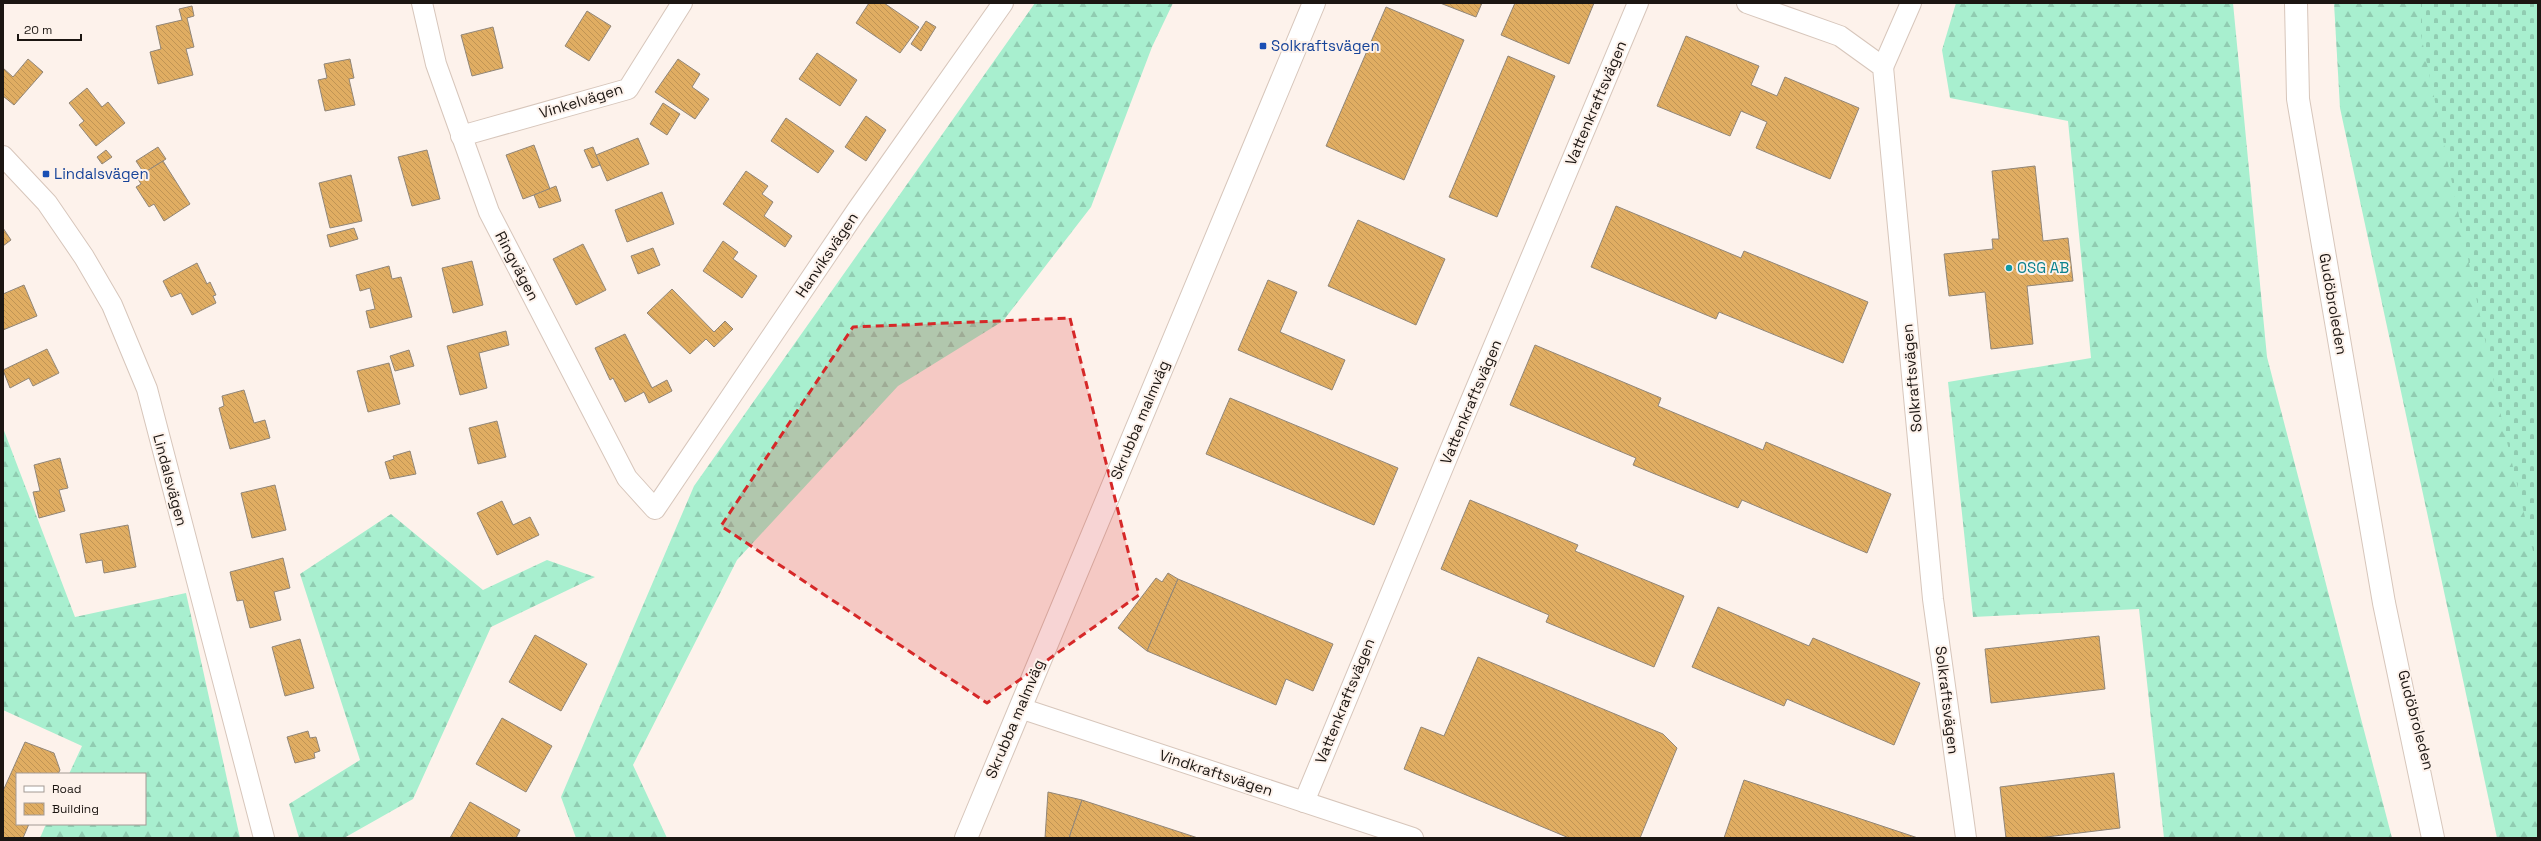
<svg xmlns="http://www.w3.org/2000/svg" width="2541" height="841" font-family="'Space Grotesk',sans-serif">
<defs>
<pattern id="forest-firs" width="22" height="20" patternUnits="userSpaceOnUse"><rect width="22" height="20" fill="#a8efcf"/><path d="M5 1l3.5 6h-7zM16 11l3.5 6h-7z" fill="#90ccb1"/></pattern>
<pattern id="cemetery-stones" width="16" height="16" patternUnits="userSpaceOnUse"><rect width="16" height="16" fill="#a8efcf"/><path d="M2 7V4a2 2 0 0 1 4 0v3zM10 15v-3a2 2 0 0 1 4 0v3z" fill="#90ccb1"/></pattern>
<pattern id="building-back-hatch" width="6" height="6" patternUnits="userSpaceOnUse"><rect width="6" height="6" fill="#e0ad62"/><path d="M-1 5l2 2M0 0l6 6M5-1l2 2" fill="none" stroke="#c09454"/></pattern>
</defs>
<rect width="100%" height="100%" fill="#fdf2eb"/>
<g fill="url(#forest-firs)">
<path d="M 1035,3 L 1173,3 L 1152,47 L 1091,207 L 1003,321 L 898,386 L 737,560 L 633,765 L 667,838 L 576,838 L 561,797 L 694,486 Z"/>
<path d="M 1956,3 L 2233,3 L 2267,357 L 2392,838 L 2164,838 L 2139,609 L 1973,617 L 1948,382 L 2091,358 L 2068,121 L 1950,98 L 1942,50 Z"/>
<path d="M 2334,3 L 2538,3 L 2538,838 L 2497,838 L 2340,108 Z"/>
<path d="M 3,428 L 75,617 L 186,593 L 240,838 L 40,838 L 46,824 L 145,824 L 145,774 L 69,774 L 82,746 L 3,710 Z"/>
<path d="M 391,514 L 483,590 L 547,560 L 595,577 L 491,627 L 413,799 L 344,838 L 299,838 L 289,804 L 360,760 L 300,574 Z"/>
</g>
<path fill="url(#cemetery-stones)" d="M 2421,3 L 2538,3 L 2538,572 L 2503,425 L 2421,35 Z"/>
<g fill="url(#building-back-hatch)" stroke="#918678">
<path d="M 869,3 L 884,3 L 919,27 L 900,53 L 856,23 Z"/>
<path d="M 1440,3 L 1482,3 L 1476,17 Z"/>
<path d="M 1515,3 L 1594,3 L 1569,64 L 1501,35 Z"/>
<path d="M 192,6 L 194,16 L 187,18 L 194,47 L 186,49 L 193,75 L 158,84 L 150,52 L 161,49 L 156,26 L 182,20 L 179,9 Z"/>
<path d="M 1386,7 L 1464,40 L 1404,180 L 1326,146 Z"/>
<path d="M 587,11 L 611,26 L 589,61 L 565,46 Z"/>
<path d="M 926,21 L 936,27 L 921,51 L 911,44 Z"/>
<path d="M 493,27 L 503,68 L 472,76 L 461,35 Z"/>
<path d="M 1686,36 L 1759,66 L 1751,85 L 1777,96 L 1785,77 L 1859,108 L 1830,179 L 1756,148 L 1767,122 L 1741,111 L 1730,136 L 1657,106 Z"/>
<path d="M 817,53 L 857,80 L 840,106 L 799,79 Z"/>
<path d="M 1508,56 L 1555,76 L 1497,217 L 1449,197 Z"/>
<path d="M 28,59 L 43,72 L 14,105 L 3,96 L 3,68 L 13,77 Z"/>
<path d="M 350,59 L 354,78 L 349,79 L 355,105 L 325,111 L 318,80 L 327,78 L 324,64 Z"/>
<path d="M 678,59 L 700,74 L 692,87 L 709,99 L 695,119 L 655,92 Z"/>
<path d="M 87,88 L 102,107 L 108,102 L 125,123 L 96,146 L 79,125 L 84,121 L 69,103 Z"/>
<path d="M 663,103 L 680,114 L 667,135 L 650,124 Z"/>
<path d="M 866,116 L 886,130 L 866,161 L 845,147 Z"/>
<path d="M 786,118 L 834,151 L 818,173 L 771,141 Z"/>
<path d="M 638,138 L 649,164 L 607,181 L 596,155 Z"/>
<path d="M 534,145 L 550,189 L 523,199 L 506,155 Z"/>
<path d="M 158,147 L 166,159 L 144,173 L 136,161 Z"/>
<path d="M 593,147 L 600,165 L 592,168 L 584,150 Z"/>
<path d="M 106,150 L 112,157 L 102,164 L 97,157 Z"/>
<path d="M 427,150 L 440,199 L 412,206 L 398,157 Z"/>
<path d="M 163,161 L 190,204 L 164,221 L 154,204 L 149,207 L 136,187 L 141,184 L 137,177 Z"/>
<path d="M 2035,166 L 2043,241 L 2068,238 L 2073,281 L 2027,286 L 2033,344 L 1991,349 L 1985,292 L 1949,296 L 1944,254 L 1993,249 L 1992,239 L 1999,239 L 1992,171 Z"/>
<path d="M 746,171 L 768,186 L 762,194 L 773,202 L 764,216 L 792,236 L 785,247 L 723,204 Z"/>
<path d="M 351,175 L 362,221 L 330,228 L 319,183 Z"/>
<path d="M 556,186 L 561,201 L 539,208 L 534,195 Z"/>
<path d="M 662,192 L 674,224 L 627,242 L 615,210 Z"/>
<path d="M 1616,206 L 1741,258 L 1744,251 L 1868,302 L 1843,363 L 1719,312 L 1716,319 L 1591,267 Z"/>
<path d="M 1358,220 L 1445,259 L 1416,325 L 1328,286 Z"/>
<path d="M 3,228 L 11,240 L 3,246 Z"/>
<path d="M 354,228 L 358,239 L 330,247 L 327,235 Z"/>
<path d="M 723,241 L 738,252 L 733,259 L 757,276 L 742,298 L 703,271 Z"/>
<path d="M 583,244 L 606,290 L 576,305 L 553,259 Z"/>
<path d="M 653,248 L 660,265 L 638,274 L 631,256 Z"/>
<path d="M 472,261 L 483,305 L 453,313 L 442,268 Z"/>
<path d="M 197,263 L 207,284 L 210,282 L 216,295 L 213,296 L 216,303 L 192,315 L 181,293 L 171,297 L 163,281 Z"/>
<path d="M 389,266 L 392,279 L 401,277 L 412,317 L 370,328 L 366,311 L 375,309 L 370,288 L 360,291 L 356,275 Z"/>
<path d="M 1268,280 L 1297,292 L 1280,332 L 1345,360 L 1332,390 L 1238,350 Z"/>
<path d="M 24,285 L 37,316 L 3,330 L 3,294 Z"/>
<path d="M 672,289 L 714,332 L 725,321 L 733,329 L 714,347 L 706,339 L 690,354 L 647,313 Z"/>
<path d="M 506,331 L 509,345 L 479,353 L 487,388 L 460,395 L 447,346 Z"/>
<path d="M 625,334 L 652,388 L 667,380 L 672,391 L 649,403 L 644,392 L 625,402 L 613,378 L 610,380 L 595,348 Z"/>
<path d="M 1535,345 L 1661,398 L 1658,406 L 1763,450 L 1766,442 L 1891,494 L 1867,553 L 1742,500 L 1738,508 L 1633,465 L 1636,458 L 1510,405 Z"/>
<path d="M 47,349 L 59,373 L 33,386 L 29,378 L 10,388 L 3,370 Z"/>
<path d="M 409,350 L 414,366 L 395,371 L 390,356 Z"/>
<path d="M 389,363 L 400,404 L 368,412 L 357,371 Z"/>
<path d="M 244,390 L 254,423 L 265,420 L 270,438 L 230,449 L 219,408 L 224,406 L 222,396 Z"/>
<path d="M 1230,398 L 1398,468 L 1374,525 L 1206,454 Z"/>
<path d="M 497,421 L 506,457 L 478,464 L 469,428 Z"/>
<path d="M 410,451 L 416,474 L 390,479 L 385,462 L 394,459 L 393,456 Z"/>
<path d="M 60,458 L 68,488 L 59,490 L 65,511 L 39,518 L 33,492 L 40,491 L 34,465 Z"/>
<path d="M 275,485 L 286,530 L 252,538 L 241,493 Z"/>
<path d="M 1470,500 L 1578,545 L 1575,551 L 1684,596 L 1654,667 L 1546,622 L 1549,615 L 1441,569 Z"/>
<path d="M 502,501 L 513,525 L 530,517 L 539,535 L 497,555 L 477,513 Z"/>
<path d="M 128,525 L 136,567 L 104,573 L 102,560 L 86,563 L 80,534 Z"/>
<path d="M 283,558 L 290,588 L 274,592 L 281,620 L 250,628 L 243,600 L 237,601 L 230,572 Z"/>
<path d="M 1168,573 L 1178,579 L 1147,651 L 1118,628 L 1156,578 L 1162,582 Z"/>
<path d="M 1178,579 L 1333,644 L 1313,691 L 1286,679 L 1276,705 L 1147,651 Z"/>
<path d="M 1718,607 L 1809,646 L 1813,638 L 1920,683 L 1894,745 L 1787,699 L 1784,706 L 1692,667 Z"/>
<path d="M 535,635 L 587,664 L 561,711 L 509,682 Z"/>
<path d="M 2099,636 L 2105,689 L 1991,703 L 1985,649 Z"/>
<path d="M 300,639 L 314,688 L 285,696 L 272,647 Z"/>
<path d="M 1478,657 L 1663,734 L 1677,748 L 1640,838 L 1569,838 L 1404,769 L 1421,727 L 1444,736 Z"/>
<path d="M 502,718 L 552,746 L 526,792 L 476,764 Z"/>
<path d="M 308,731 L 310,738 L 316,737 L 320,751 L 314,753 L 315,758 L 295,763 L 287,737 Z"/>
<path d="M 25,742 L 54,753 L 60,770 L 58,774 L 17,774 L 17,824 L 29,824 L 23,838 L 3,838 L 3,791 Z"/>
<path d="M 2114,773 L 2120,828 L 2038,838 L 2006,838 L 2000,787 Z"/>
<path d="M 1744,780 L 1918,838 L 1724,838 Z"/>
<path d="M 1048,792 L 1082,800 L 1069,838 L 1045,838 Z"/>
<path d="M 1082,800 L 1198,838 L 1069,838 Z"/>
<path d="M 470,802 L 520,830 L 516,838 L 450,838 Z"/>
</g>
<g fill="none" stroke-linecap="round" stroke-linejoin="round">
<g stroke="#d7c6bb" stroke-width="22">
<g id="street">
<path d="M 422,3 L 436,64 L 489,212 L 627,478 L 655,509 L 857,210 L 1003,3"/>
<path d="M 1747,3 L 1840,36 L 1883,67 L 1933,599 L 1966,838"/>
<path d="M 1883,67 L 1911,3"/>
<path d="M 461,136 L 628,89 L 682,3"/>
<path d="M 3,156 L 47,203 L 84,257 L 112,305 L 147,389 L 264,838"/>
<path d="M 1020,708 L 1413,838"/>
<path d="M 1304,802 C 1413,535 1527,269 1638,3"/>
</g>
</g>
<g stroke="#d7c6bb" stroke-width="24">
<g id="secondary">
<path d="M 2296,3 L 2298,99 L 2384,603 L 2433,838"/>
<path d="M 966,838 L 1314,3"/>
</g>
</g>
<use href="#street" stroke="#fff" stroke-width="20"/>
<use href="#secondary" stroke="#fff" stroke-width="22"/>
</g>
<path fill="#d62828" fill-opacity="0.2" stroke="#d62828" stroke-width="3" stroke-dasharray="8 5" stroke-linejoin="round" d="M 1070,318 L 1139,595 L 987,703 L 721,526 L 853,327 Z"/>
<g fill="#1a4fb4" stroke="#fdf2eb" stroke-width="1.5">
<rect x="1259" y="42" width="8" height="8" rx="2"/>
<rect x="42" y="170" width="8" height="8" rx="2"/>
</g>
<circle fill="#0f9aa8" stroke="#fdf2eb" stroke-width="1.5" cx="2009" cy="268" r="4"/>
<g text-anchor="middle" stroke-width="4" stroke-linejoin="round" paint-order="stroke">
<g font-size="15" fill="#164399" stroke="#fdf2eb" text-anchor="start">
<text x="1271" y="51">Solkraftsvägen</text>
<text x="54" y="179">Lindalsvägen</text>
</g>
<g font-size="15" fill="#1c1612" stroke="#fdf2eb">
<text transform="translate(581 101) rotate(-17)" y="5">Vinkelvägen</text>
<text transform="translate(1596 103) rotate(-67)" y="5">Vattenkraftsvägen</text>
<text transform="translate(827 255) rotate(-56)" y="5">Hanviksvägen</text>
<text transform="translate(517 266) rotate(62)" y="5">Ringvägen</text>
<text transform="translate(2333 304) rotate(80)" y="5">Gudöbroleden</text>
<text transform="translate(1912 378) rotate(-95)" y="5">Solkraftsvägen</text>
<text transform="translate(1471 402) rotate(-67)" y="5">Vattenkraftsvägen</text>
<text transform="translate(1140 420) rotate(-67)" y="5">Skrubba malmväg</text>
<text transform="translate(170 480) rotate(75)" y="5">Lindalsvägen</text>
<text transform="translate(1947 700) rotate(83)" y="5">Solkraftsvägen</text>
<text transform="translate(1345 701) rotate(-68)" y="5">Vattenkraftsvägen</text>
<text transform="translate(1015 719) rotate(-67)" y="5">Skrubba malmväg</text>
<text transform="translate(2416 720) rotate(75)" y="5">Gudöbroleden</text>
<text transform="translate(1216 773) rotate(18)" y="5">Vindkraftsvägen</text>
</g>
<g font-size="15" fill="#0d838f" stroke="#fdf2eb" text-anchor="start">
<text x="2017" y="273">OSG AB</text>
</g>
</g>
<rect width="2541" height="841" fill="none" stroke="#1c1612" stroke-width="8"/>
<rect x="16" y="773" width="130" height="52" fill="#fdf2eb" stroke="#a39a94"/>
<rect x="24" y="786" width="20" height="6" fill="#ffffff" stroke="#a39a94"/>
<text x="52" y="793" font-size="12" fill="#1c1612">Road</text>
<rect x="24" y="803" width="20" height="12" fill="url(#building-back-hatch)" stroke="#a39a94"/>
<text x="52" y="813" font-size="12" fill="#1c1612">Building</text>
<path d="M18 34v6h63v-6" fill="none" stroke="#1c1612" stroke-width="2"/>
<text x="24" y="34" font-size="12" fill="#1c1612" stroke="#fdf2eb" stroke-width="3" paint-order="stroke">20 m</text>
</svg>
